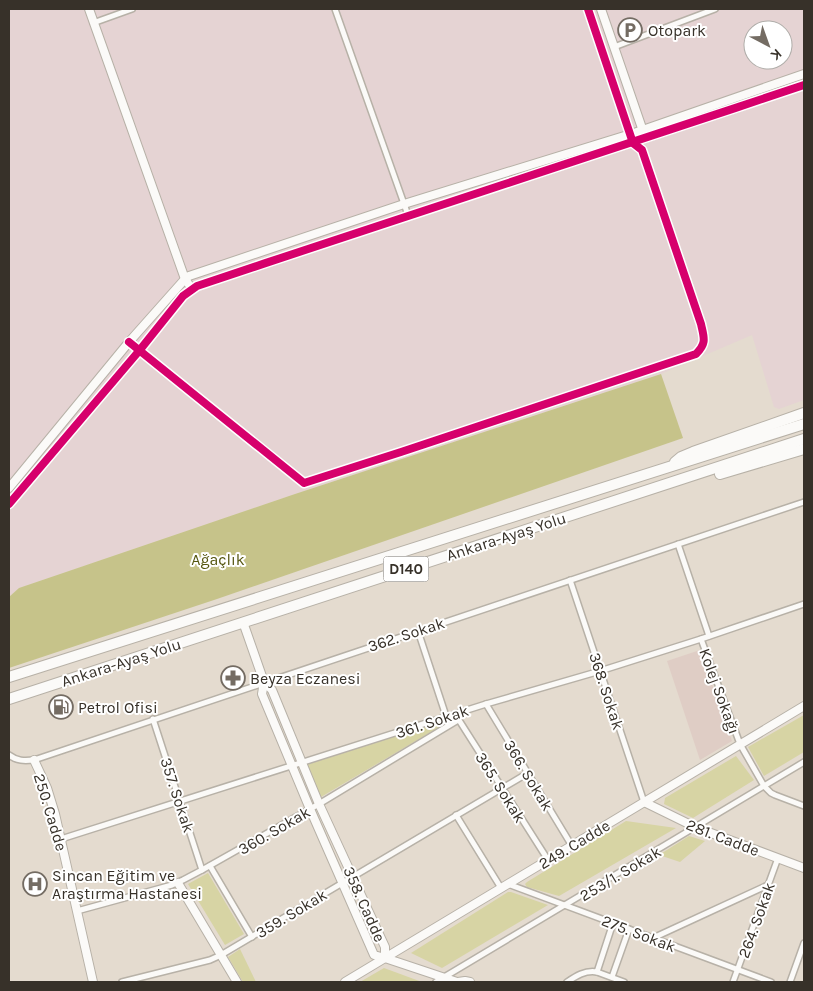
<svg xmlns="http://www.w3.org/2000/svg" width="813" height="991" font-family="Karla,sans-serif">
<rect width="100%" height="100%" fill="#e4dbcf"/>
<path fill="#e5d3d3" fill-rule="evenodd" d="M 9,9 L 804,9 L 804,400 L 779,409 L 774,407 L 752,335 L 661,374 L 295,494 L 19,588 L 9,597 ZM 753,30 L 783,30 L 783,60 L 753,60 Z"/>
<path fill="#dfcdc5" d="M 700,650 L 732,741 L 700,760 L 667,661 Z"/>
<g fill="#d7d4a4">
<path d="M 804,715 L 804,752 L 764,776 L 748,747 Z"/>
<path d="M 438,721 L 442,722 L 441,726 L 321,797 L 306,765 Z"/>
<path d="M 736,756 L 754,780 L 693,818 L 664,804 L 665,798 Z"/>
<path d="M 626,821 L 676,828 L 559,896 L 527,887 L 525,884 L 527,882 Z"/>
<path d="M 689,836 L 705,841 L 680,862 L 659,855 Z"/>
<path d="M 208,873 L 244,934 L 225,945 L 188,884 Z"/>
<path d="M 508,892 L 511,892 L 548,905 L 442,968 L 411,953 Z"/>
<path d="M 240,949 L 256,982 L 243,982 L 228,957 Z"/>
<path d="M 384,968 L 422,982 L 360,982 Z"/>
</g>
<path fill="#c6c38a" d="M 661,374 L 683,438 L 217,599 L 9,668 L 9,597 L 19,588 L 295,494 Z"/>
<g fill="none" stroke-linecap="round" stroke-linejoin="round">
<g stroke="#b7b1a7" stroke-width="8">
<g id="street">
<path d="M 335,9 L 408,215"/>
<path d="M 93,23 L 132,9"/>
<path d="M 614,47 L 715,9"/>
<path d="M 678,544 L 709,636"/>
<path d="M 570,580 L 644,802"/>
<path d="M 418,631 L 446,716"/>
<path d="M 701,639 L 740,744 L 764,786 L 771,793 L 775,795 L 804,806"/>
<path d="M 486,704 L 572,846"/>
<path d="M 457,717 L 548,860"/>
<path d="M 153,719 L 202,870"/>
<path d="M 9,755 C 17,761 24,761 34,760 L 804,502"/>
<path d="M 456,815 L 501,888"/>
<path d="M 61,839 L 486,704 L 600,671 L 701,639 L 804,604"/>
<path d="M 210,866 L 252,937"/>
<path d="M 508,884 L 771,982"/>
<path d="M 77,911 L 172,885 L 183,880 L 202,870 L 310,809 L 319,804 L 458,720"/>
<path d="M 653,938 L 768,885"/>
<path d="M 597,972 L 624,982"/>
<path d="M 612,977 L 629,929"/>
<path d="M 122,982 L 210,960 L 221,955 L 528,773"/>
<path d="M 436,982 L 804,762"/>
<path d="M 567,982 C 576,976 585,970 597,972 L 613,923"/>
<path d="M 733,982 L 778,858"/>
<path d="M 790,982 L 804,943"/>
</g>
</g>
<g stroke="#b7b1a7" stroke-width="10">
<g id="secondary">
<path d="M 89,9 L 185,279 L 192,289"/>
<path d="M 601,9 L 644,134"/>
<path d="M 129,342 L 304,483 L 401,452 L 696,354 C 707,343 704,338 701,324 L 642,150 L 633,143 L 588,9"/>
<path d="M 9,488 L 129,342 L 185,279 L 189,276 L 404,204 L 634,133 L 804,74"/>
<path d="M 9,504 L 139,351 L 183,296 L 197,286 C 399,218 602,153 804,85"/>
<path d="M 243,622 L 264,682"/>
<path d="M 34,760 L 47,788 L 55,814 L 93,982"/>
<path d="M 644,802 L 695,827 L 804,868"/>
<path d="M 178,883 L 237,982"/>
<path d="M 385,958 L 385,947 L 319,804 L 272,690 L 264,682 L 262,694 L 310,809 L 374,955 L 385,958 L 457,982"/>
<path d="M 345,982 L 804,706"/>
<path d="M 458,982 L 465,981 L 470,982"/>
</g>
</g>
<g stroke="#b7b1a7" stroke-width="12">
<g id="highway">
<path d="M 675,462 L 681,457 L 693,452 L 804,413"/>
<path d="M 720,474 L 804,449"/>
<path d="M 9,677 L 804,424"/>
<path d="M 9,699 L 804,439"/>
</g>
</g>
<use href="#street" stroke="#fbfaf8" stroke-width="5"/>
<use href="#secondary" stroke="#fbfaf8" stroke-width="8"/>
<use href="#highway" stroke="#fbfaf8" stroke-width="10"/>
<g stroke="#fff" stroke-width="11">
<g id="cycleway">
<path d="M 129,342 L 304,483 L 401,452 L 696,354 C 707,343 704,338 701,324 L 642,150 L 633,143 L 588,9"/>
<path d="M 9,504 L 139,351 L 183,296 L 197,286 C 399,218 602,153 804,85"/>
</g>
</g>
<use href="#cycleway" stroke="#d6006c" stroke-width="8"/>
</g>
<defs>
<g id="parking-ring" transform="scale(1.25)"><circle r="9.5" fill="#fff" stroke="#746c63" stroke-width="1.5"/><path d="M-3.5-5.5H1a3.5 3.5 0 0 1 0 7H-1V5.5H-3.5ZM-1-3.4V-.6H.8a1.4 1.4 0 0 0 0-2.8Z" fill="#746c63"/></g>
<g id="pharmacy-ring" transform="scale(1.25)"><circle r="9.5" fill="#fff" stroke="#746c63" stroke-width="1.5"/><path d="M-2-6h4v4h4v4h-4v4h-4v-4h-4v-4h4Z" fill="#746c63"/></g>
<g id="fuel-ring" transform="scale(1.25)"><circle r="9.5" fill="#fff" stroke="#746c63" stroke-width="1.5"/><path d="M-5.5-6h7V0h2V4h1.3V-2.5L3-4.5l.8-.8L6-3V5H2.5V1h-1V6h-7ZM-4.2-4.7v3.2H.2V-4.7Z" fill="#746c63"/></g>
<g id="hospital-ring" transform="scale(1.25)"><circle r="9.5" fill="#fff" stroke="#746c63" stroke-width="1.5"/><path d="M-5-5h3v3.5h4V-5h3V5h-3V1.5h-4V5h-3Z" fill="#746c63"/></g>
</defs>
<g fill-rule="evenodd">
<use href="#parking-ring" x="630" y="30"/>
<use href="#pharmacy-ring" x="233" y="678"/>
<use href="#fuel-ring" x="61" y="707"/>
<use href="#hospital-ring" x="35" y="884"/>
</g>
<g text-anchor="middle" stroke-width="4" stroke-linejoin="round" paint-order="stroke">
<rect fill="#fff" stroke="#736f69" stroke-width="1" x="383.5" y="556.5" width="45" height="25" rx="4"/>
<g font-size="15" font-weight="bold" fill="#373129">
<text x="406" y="574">D140</text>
</g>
<g font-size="16" fill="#373129" stroke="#fff" text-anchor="start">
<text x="648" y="36">Otopark</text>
<text x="250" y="684">Beyza Eczanesi</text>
<text x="78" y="713">Petrol Ofisi</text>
<text x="52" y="881">Sincan Eğitim ve<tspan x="52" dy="18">Araştırma Hastanesi</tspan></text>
</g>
<g font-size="16" fill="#373129" stroke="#fff">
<text transform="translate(506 536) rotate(-18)" y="6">Ankara-Ayaş Yolu</text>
<text transform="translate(406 634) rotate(-18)" y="6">362. Sokak</text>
<text transform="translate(121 662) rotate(-18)" y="6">Ankara-Ayaş Yolu</text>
<text transform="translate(607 691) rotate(72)" y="6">368. Sokak</text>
<text transform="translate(720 691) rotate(70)" y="6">Kolej Sokağı</text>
<text transform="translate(432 721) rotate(-18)" y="6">361. Sokak</text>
<text transform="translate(529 775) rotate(59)" y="6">366. Sokak</text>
<text transform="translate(501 787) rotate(58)" y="6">365. Sokak</text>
<text transform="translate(178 795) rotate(72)" y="6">357. Sokak</text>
<text transform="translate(51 812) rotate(73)" y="6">250. Cadde</text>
<text transform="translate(274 830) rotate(-30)" y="6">360. Sokak</text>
<text transform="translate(723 837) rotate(21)" y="6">281. Cadde</text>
<text transform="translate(574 844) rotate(-31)" y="6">249. Cadde</text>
<text transform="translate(620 873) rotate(-31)" y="6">253/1. Sokak</text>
<text transform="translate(365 904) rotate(66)" y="6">358. Cadde</text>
<text transform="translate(291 913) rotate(-31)" y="6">359. Sokak</text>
<text transform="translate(756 920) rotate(-70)" y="6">264. Sokak</text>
<text transform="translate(639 933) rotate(21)" y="6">275. Sokak</text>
</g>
<g font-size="16" fill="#555610" stroke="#fff">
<text x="218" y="565">Ağaçlık</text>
</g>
</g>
<rect width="813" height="991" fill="none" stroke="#373129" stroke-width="20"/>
<g transform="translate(768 45) rotate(139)"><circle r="24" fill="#ffffff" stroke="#afada9"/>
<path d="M0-4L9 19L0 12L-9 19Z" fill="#746c63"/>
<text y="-8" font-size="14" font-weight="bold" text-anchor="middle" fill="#373129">K</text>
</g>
</svg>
